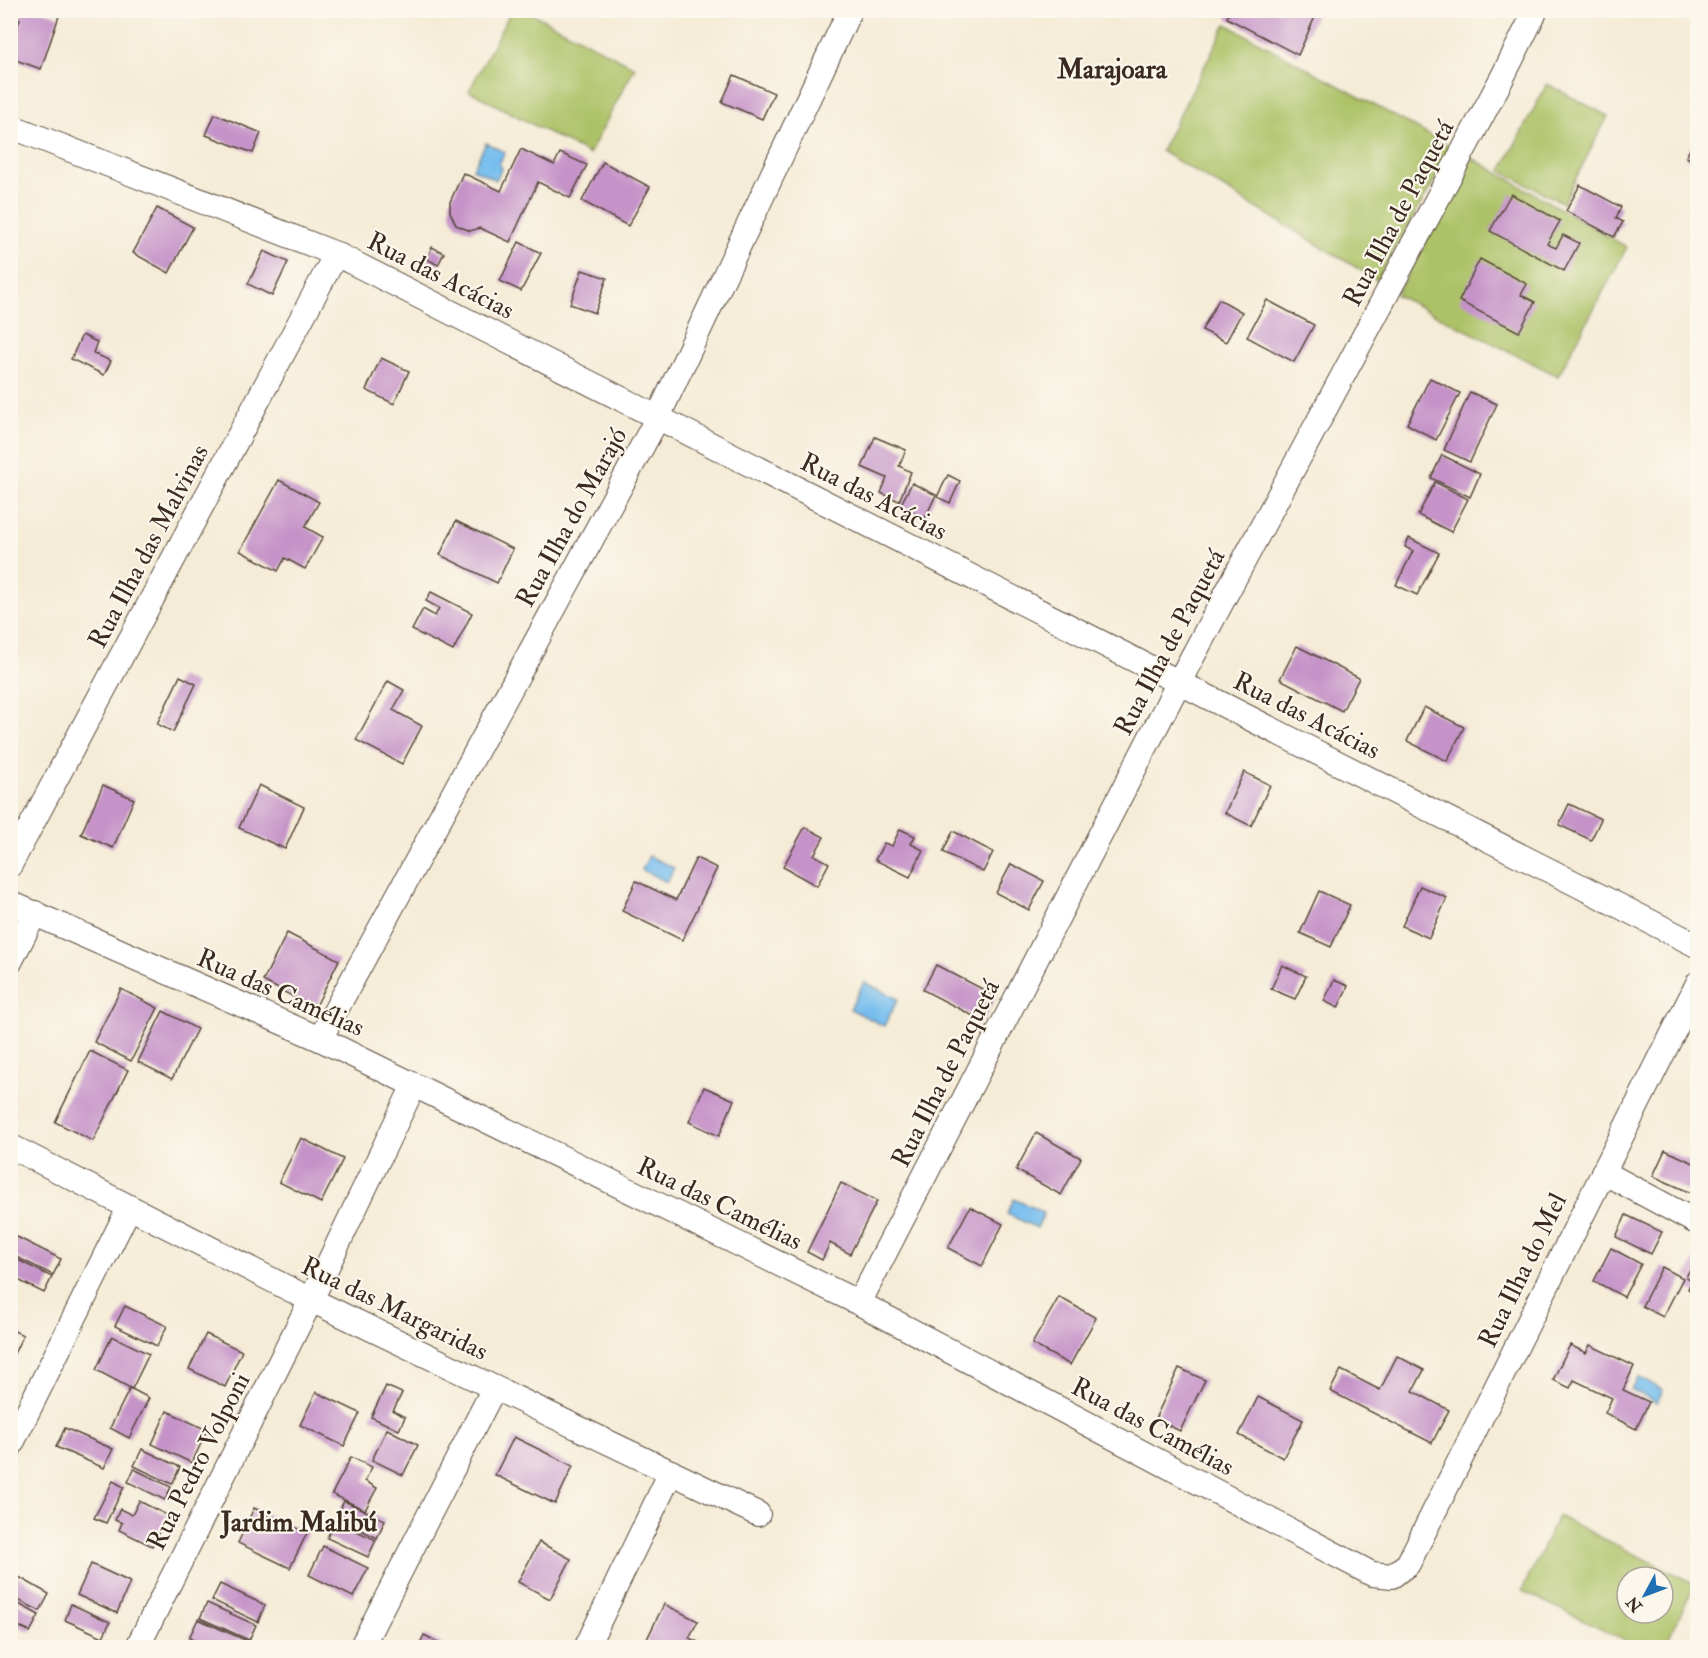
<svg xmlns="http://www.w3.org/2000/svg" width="1708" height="1658" font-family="'IM FELL Double Pica',serif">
<rect width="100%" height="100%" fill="#fbf7ec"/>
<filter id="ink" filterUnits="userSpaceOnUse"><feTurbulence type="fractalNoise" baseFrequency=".0167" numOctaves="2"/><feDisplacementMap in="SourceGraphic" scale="12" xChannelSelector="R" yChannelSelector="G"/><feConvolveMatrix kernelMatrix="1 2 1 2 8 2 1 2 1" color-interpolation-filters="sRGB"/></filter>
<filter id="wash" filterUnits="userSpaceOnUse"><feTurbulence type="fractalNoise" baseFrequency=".008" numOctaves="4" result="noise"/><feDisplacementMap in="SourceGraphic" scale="24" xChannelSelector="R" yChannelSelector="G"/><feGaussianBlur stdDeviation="1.35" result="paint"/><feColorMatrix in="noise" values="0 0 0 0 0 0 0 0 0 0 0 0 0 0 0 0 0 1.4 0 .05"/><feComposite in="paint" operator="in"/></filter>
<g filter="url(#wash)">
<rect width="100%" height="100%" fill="#f5ecd7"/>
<g fill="#adc267" stroke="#747642" stroke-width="1.5" fill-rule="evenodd">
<path d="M 511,11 L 527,11 L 635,67 L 589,154 L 469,91 Z"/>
<path d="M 1226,24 L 1453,148 L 1377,280 L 1161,151 Z"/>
<path d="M 1547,84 L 1608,116 L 1563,203 L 1501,171 Z"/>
<path d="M 1472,158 L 1627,247 L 1558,376 L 1396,295 Z"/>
<path d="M 1558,1516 L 1695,1584 L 1664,1647 L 1638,1647 L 1522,1591 ZM 1627,1577 L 1663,1577 L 1663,1613 L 1627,1613 Z"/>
</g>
<g fill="#77beee" stroke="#597486" stroke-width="1.5">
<path d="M 486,143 L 505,152 L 499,164 L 502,168 L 496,180 L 473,169 Z"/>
<path d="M 649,856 L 674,868 L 667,882 L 642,870 Z"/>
<path d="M 864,982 L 898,999 L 884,1026 L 850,1009 Z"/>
<path d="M 1014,1199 L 1044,1213 L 1037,1228 L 1007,1214 Z"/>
<path d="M 1638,1377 L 1663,1390 L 1657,1403 L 1631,1389 Z"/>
</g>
<g id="blocks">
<g fill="#c593c8">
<path d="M 16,10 L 42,10 L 59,16 L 41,69 L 10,58 L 10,48 L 20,19 L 14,17 Z"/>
<path d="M 1230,10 L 1318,10 L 1298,55 L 1227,18 Z"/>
<path d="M 734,75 L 774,93 L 762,119 L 722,102 Z"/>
<path d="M 215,114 L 261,133 L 253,153 L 206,135 Z"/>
<path d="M 1698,134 L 1698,163 L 1686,157 Z"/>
<path d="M 521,149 L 554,165 L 560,153 L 587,165 L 570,198 L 538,182 L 510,242 L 480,228 L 470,231 L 456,225 L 450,212 L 450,202 L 463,173 L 501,191 Z"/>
<path d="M 603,162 L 650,187 L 628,226 L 582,201 Z"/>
<path d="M 1580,185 L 1621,207 L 1616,218 L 1623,222 L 1614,237 L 1566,211 Z"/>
<path d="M 1511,194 L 1560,221 L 1547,244 L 1556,248 L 1563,235 L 1579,243 L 1564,271 L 1490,231 Z"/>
<path d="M 157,208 L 193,227 L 169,273 L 133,253 Z"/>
<path d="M 519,242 L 541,253 L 521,291 L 500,281 Z"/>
<path d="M 432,247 L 444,253 L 438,265 L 427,259 Z"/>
<path d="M 264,251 L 288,262 L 272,296 L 248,284 Z"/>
<path d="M 1480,259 L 1527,284 L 1521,295 L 1535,302 L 1519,332 L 1459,301 Z"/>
<path d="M 582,270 L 607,278 L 595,313 L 570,304 Z"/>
<path d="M 1219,299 L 1242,312 L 1226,342 L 1202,330 Z"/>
<path d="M 1267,300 L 1314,325 L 1294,362 L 1247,337 Z"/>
<path d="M 82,335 L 97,342 L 93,353 L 111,361 L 104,375 L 71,359 Z"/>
<path d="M 381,358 L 409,371 L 394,404 L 366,390 Z"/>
<path d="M 1430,378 L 1460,393 L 1436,440 L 1407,424 Z"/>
<path d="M 1470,392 L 1497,404 L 1470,462 L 1444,450 Z"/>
<path d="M 875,437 L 906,450 L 899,466 L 911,472 L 899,501 L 881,493 L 887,478 L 862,467 Z"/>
<path d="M 1442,455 L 1480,474 L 1470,497 L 1431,478 Z"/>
<path d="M 948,475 L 960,481 L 950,503 L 937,497 Z"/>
<path d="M 279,480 L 319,502 L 305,527 L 323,537 L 305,569 L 285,558 L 278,571 L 240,551 Z"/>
<path d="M 1435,482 L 1468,499 L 1451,532 L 1418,515 Z"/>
<path d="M 912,483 L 936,495 L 925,518 L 900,506 Z"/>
<path d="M 456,521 L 513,549 L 497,583 L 440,555 Z"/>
<path d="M 1409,538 L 1439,553 L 1417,595 L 1396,585 L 1413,551 L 1405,547 Z"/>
<path d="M 431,592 L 472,613 L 453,651 L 412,630 L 423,609 L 435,616 L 439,608 L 426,601 Z"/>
<path d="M 1297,646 L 1359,678 L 1342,711 L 1280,679 Z"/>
<path d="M 180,676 L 196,684 L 173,732 L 157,724 Z"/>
<path d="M 388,681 L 404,690 L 393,710 L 422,726 L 402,764 L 356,740 Z"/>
<path d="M 1424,707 L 1464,727 L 1447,761 L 1407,741 Z"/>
<path d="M 1244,772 L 1270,785 L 1251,826 L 1225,813 Z"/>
<path d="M 103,785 L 134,799 L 113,848 L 81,834 Z"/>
<path d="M 259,785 L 304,807 L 285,849 L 239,828 Z"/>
<path d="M 1569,804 L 1601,819 L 1591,840 L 1559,825 Z"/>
<path d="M 805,827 L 824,837 L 814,855 L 829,863 L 817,886 L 783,867 Z"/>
<path d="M 900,829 L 915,836 L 911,844 L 923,850 L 910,877 L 875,860 L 884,843 L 892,846 Z"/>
<path d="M 953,831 L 993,852 L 983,872 L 943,852 Z"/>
<path d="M 696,858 L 717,868 L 682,940 L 622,911 L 636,881 L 676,900 Z"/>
<path d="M 1011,864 L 1044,881 L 1029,910 L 996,893 Z"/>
<path d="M 1420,886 L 1447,898 L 1429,938 L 1402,926 Z"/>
<path d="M 1319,891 L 1350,905 L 1331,947 L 1300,933 Z"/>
<path d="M 287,933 L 339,960 L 315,1008 L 263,981 Z"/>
<path d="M 936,965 L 996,996 L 983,1021 L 923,990 Z"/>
<path d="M 1282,965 L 1306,976 L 1295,999 L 1271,989 Z"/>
<path d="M 1334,980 L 1348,986 L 1338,1008 L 1324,1001 Z"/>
<path d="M 121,989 L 158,1008 L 131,1061 L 94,1042 Z"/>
<path d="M 163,1011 L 197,1029 L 172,1079 L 138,1062 Z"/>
<path d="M 90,1051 L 128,1070 L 93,1141 L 55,1122 Z"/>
<path d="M 704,1087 L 734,1100 L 719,1136 L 689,1122 Z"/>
<path d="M 1036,1133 L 1081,1158 L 1061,1195 L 1016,1170 Z"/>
<path d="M 301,1138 L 343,1159 L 321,1203 L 279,1182 Z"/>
<path d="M 1665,1150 L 1698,1165 L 1698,1196 L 1653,1176 Z"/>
<path d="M 841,1183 L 877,1201 L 850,1254 L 830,1243 L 822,1260 L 807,1252 Z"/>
<path d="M 970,1207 L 1003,1224 L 982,1266 L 948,1248 Z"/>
<path d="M 1626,1215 L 1662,1232 L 1651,1254 L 1616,1237 Z"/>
<path d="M 17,1237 L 61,1259 L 53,1275 L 10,1254 Z"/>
<path d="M 1611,1248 L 1641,1264 L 1624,1297 L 1594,1281 Z"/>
<path d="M 1698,1254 L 1698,1294 L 1688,1289 L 1692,1280 L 1686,1277 Z"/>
<path d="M 10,1256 L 52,1277 L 44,1293 L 10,1276 Z"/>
<path d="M 1662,1267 L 1683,1278 L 1663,1317 L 1642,1306 Z"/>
<path d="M 1059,1297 L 1096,1318 L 1070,1365 L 1032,1344 Z"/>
<path d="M 125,1306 L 167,1326 L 157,1346 L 115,1326 Z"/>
<path d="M 10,1329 L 23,1335 L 10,1362 Z"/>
<path d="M 206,1334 L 242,1351 L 225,1387 L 189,1369 Z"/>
<path d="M 112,1336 L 149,1354 L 132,1389 L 96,1370 Z"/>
<path d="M 1570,1345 L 1586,1353 L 1590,1345 L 1634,1366 L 1623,1390 L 1649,1402 L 1636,1429 L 1605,1413 L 1612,1398 L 1574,1380 L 1570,1388 L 1553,1380 Z"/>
<path d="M 1397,1356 L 1424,1370 L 1413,1391 L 1449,1410 L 1432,1443 L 1330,1391 L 1341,1370 L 1380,1390 Z"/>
<path d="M 1179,1368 L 1205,1380 L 1180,1431 L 1155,1419 Z"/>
<path d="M 386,1386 L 402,1393 L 393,1411 L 405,1417 L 399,1430 L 371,1417 Z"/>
<path d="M 130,1388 L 149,1398 L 129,1438 L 110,1428 Z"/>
<path d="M 316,1392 L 360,1413 L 344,1446 L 300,1425 Z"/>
<path d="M 1258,1397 L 1303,1420 L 1283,1458 L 1239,1435 Z"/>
<path d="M 167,1411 L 207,1430 L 192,1463 L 152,1444 Z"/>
<path d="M 65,1428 L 113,1449 L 104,1468 L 56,1447 Z"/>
<path d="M 387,1429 L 418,1445 L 403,1475 L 372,1460 Z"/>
<path d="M 514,1437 L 573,1466 L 555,1504 L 495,1475 Z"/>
<path d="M 142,1449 L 180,1467 L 172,1484 L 134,1466 Z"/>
<path d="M 351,1457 L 372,1467 L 365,1481 L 377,1488 L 365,1510 L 332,1494 Z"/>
<path d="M 134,1469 L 171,1487 L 165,1500 L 128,1482 Z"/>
<path d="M 113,1481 L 124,1487 L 106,1523 L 94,1518 Z"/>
<path d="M 139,1501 L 167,1515 L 152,1546 L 119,1530 L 122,1523 L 115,1520 L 120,1509 L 132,1515 Z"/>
<path d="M 344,1501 L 385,1520 L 377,1538 L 336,1518 Z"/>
<path d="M 254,1508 L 307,1533 L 290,1568 L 238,1543 Z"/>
<path d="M 335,1521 L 376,1540 L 368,1557 L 327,1538 Z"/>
<path d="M 539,1542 L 571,1559 L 550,1599 L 518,1582 Z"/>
<path d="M 323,1546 L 368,1568 L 353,1597 L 309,1575 Z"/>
<path d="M 91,1564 L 130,1582 L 117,1613 L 77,1595 Z"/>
<path d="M 10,1572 L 49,1594 L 40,1611 L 10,1596 Z"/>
<path d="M 220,1584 L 265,1605 L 258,1622 L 212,1600 Z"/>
<path d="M 10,1599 L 39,1615 L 30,1632 L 10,1622 Z"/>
<path d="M 207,1603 L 256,1625 L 249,1640 L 200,1618 Z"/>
<path d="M 71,1604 L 110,1622 L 103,1637 L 65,1620 Z"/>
<path d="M 664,1604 L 698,1621 L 689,1638 L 700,1643 L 698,1648 L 659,1648 L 646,1641 Z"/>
<path d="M 198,1619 L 247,1641 L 245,1648 L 211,1648 L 189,1638 Z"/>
<path d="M 424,1635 L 449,1648 L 418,1648 Z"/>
</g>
</g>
</g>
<g filter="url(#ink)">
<use href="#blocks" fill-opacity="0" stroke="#57473a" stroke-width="1.5"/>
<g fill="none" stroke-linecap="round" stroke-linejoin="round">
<g stroke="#57473a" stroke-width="26">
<g id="street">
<path d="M 10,126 L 336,254 L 1698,946"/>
<path d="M 10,865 L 336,254"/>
<path d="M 10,903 L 320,1039 L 859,1303 L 1372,1574 L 1392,1576 L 1408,1564 L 1698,983"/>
<path d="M 10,962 L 35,913"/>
<path d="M 320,1039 L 657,419 L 850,10"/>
<path d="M 10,1146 L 311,1300 L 758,1514"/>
<path d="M 1603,1172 L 1698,1223"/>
<path d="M 859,1303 L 1179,682 L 1501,80 L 1536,10"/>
<path d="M 10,1447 L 129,1208"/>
<path d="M 137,1648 L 311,1300 L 414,1085"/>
<path d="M 361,1648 L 494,1388"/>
<path d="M 586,1648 L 671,1472"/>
</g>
</g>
<use href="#street" stroke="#fff" stroke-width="24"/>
</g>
</g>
<g text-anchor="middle" stroke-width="4.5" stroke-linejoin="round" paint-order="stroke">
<g font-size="26" fill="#3b2a1e" stroke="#fbf7ec">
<text transform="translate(1398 213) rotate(-62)" y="9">Rua Ilha de Paquetá</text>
<text transform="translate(441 275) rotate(27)" y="9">Rua das Acácias</text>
<text transform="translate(874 496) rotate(27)" y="9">Rua das Acácias</text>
<text transform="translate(571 517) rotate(-61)" y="9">Rua Ilha do Marajó</text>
<text transform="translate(148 546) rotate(-62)" y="9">Rua Ilha das Malvinas</text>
<text transform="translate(1169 642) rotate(-62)" y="9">Rua Ilha de Paquetá</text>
<text transform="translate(1307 715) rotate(27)" y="9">Rua das Acácias</text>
<text transform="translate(281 992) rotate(24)" y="9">Rua das Camélias</text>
<text transform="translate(945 1073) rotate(-63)" y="9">Rua Ilha de Paquetá</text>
<text transform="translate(720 1203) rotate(26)" y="9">Rua das Camélias</text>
<text transform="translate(1522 1270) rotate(-64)" y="9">Rua Ilha do Mel</text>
<text transform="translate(395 1308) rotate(26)" y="9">Rua das Margaridas</text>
<text transform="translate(1153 1426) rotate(28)" y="9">Rua das Camélias</text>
<text transform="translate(198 1461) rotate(-63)" y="9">Rua Pedro Volponi</text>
</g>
<g font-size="27" font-weight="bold" fill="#3b2a1e" stroke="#fbf7ec">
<text x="1112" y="78">Marajoara</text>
<text x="299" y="1531">Jardim Malibú</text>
</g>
</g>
<rect width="1708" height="1658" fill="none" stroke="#fbf7ec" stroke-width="36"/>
<g transform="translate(1645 1595) rotate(229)"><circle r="28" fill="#fbf7ec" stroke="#aea59a" stroke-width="1.5"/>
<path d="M0-4.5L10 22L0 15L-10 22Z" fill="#1f6fb2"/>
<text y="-9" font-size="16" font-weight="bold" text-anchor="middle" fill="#3b2a1e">N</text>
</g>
</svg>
